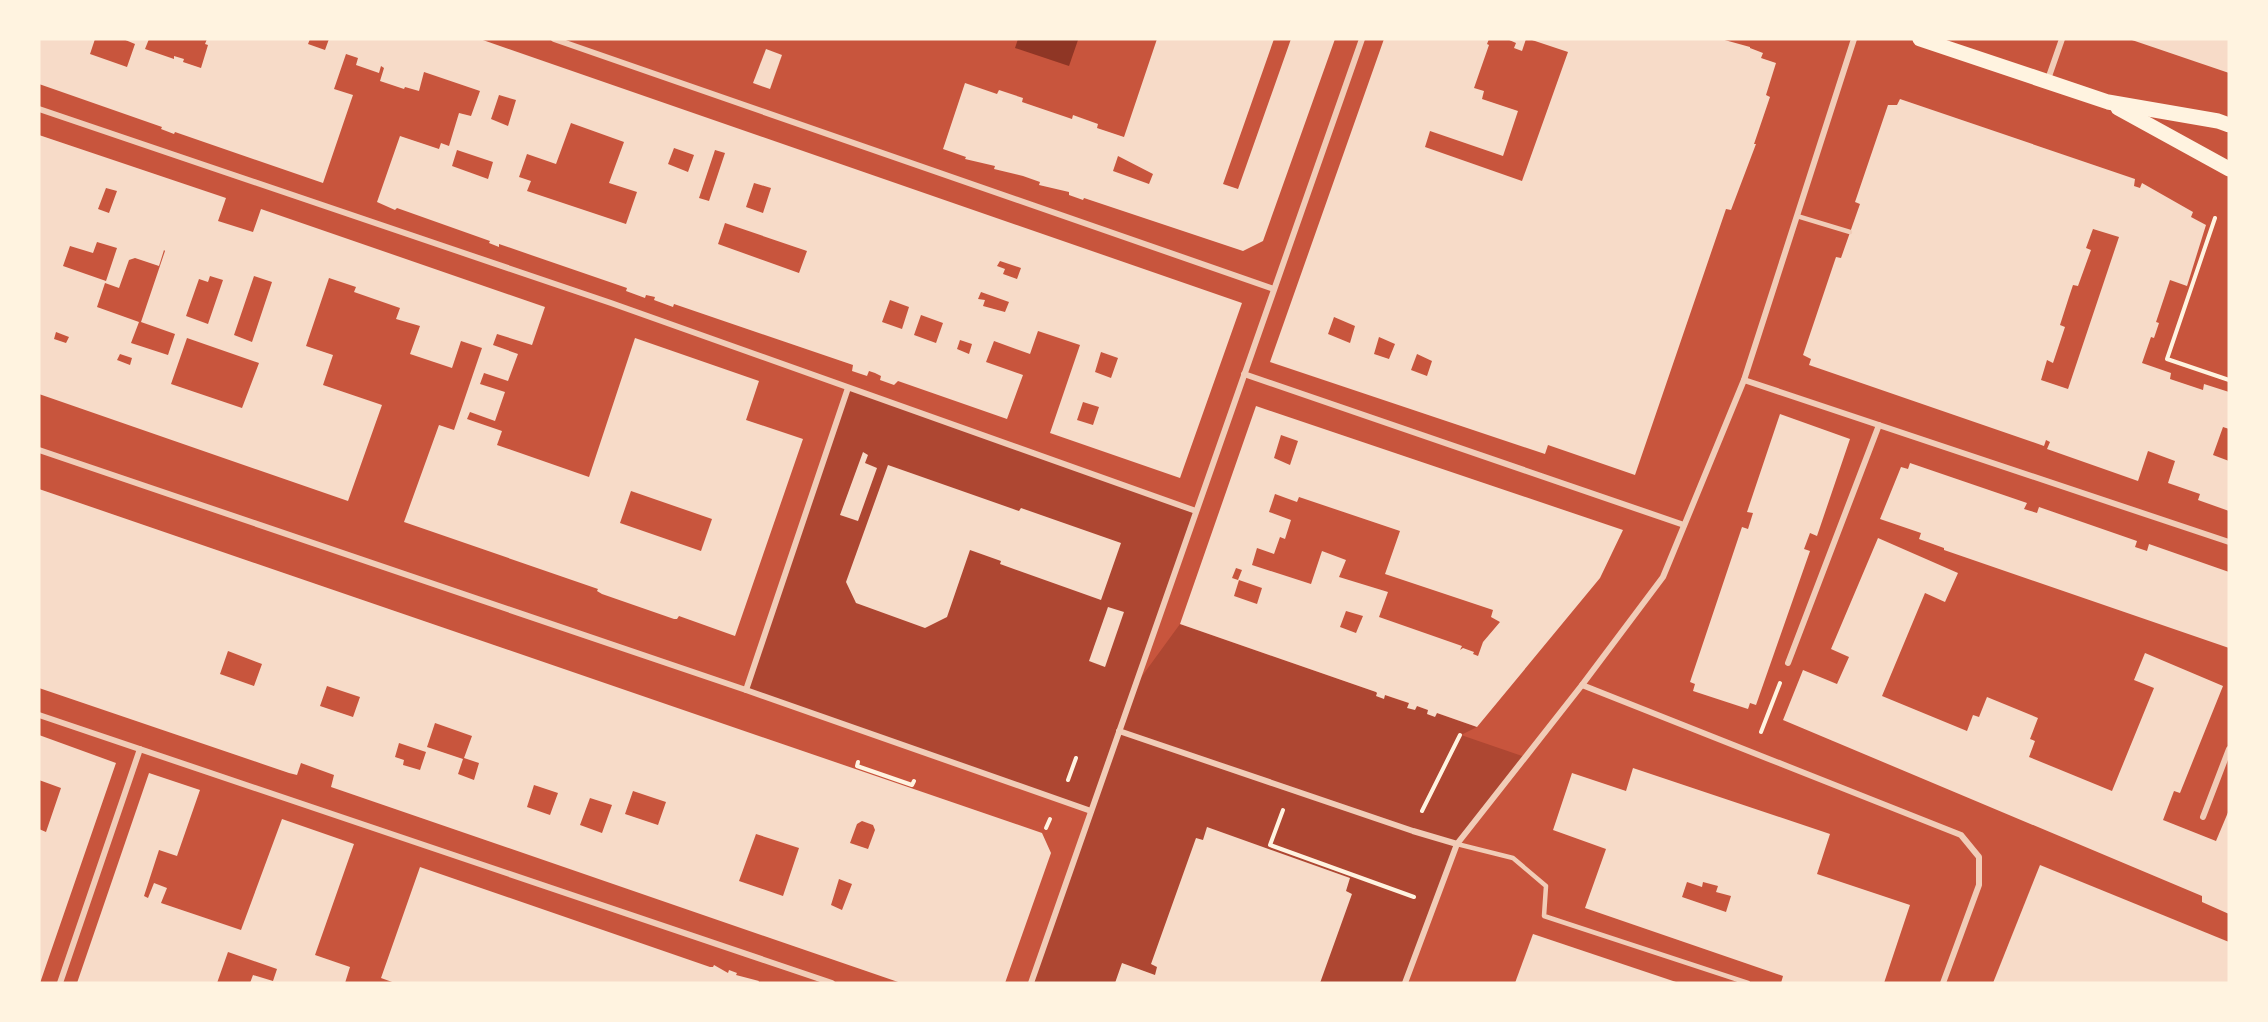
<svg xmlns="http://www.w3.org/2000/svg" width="2268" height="1022" font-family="Inter,sans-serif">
<rect width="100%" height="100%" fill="#c8553d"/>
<path fill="#ae4732" d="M 848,388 L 1196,511 L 1137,683 L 1180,624 L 1477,727 L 1461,735 L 1525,757 L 1457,844 L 1406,983 L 1031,983 L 1091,811 L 746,690 Z"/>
<path fill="#8f3625" d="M 1018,39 L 1074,39 L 1078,40 L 1069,66 L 1015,48 Z"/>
<g fill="#f7dbc8" fill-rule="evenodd">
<path d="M 39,39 L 95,39 L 90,54 L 127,67 L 135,44 L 123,39 L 149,39 L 145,49 L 174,59 L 174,56 L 184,59 L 183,62 L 201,68 L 208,45 L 205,44 L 207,39 L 310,39 L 308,44 L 325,50 L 329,39 L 480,39 L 1242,303 L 1180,478 L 1050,433 L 1080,345 L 1038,331 L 1030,354 L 994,341 L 986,362 L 1023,375 L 1007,419 L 898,381 L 894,385 L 880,380 L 881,376 L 875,373 L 869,371 L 867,376 L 852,371 L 853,365 L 674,304 L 673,307 L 654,300 L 655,297 L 646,295 L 645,298 L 626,291 L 627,288 L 499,244 L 499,247 L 489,243 L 490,241 L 397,208 L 395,210 L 377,202 L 400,136 L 439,149 L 441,143 L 449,146 L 459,113 L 471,116 L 480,91 L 424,72 L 419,91 L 405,87 L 404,89 L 380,81 L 384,68 L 381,66 L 379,73 L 356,65 L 358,58 L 346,54 L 334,89 L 353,95 L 323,183 L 175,132 L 174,134 L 161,129 L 162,127 L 39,84 ZM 499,95 L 516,100 L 508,126 L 491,119 ZM 571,123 L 624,142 L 609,183 L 637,192 L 626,224 L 527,191 L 531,181 L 519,177 L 527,154 L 556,164 ZM 674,148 L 694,155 L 688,172 L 668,164 ZM 457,150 L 493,162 L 488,179 L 452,166 ZM 715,150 L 725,153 L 709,201 L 699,198 ZM 754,183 L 771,188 L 763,213 L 746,207 ZM 725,223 L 807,251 L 799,273 L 718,244 ZM 1000,261 L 1021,268 L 1017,279 L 1003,274 L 1005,269 L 997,266 ZM 981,292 L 1009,302 L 1005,312 L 983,306 L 985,300 L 978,299 ZM 890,300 L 909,307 L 902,329 L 882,322 ZM 921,315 L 943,323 L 936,343 L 914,335 ZM 960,340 L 972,344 L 969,354 L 957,349 ZM 1101,352 L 1118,358 L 1111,378 L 1095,372 ZM 1083,402 L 1099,407 L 1093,425 L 1077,420 Z"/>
<path d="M 1157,39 L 1274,39 L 1223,184 L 1238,189 L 1291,39 L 1335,39 L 1263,241 L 1243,251 L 1084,198 L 1083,200 L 1069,195 L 1069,192 L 1039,185 L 1040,182 L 1023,176 L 994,169 L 995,166 L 965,159 L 966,157 L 943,149 L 965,83 L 997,94 L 999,90 L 1023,98 L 1022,102 L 1072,119 L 1073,115 L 1098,124 L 1097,128 L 1124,137 ZM 1118,156 L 1153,174 L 1149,184 L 1113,171 Z"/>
<path d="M 1384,39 L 1489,39 L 1487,44 L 1489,45 L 1474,88 L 1484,91 L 1482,99 L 1518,111 L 1503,156 L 1430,131 L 1425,147 L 1522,181 L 1568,52 L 1529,39 L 1721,39 L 1750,47 L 1750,48 L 1763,53 L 1761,58 L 1776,63 L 1766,95 L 1770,97 L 1754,144 L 1756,144 L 1731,210 L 1726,209 L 1635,475 L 1548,445 L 1545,454 L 1270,362 ZM 1334,317 L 1355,326 L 1350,343 L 1328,334 ZM 1379,337 L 1395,344 L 1389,359 L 1374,354 ZM 1417,354 L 1432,361 L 1427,376 L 1411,370 Z"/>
<path d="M 1507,39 L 1526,39 L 1522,51 L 1514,48 L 1516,43 Z"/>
<path d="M 2130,39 L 2229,39 L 2229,73 L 2129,39 Z"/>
<path d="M 766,49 L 782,55 L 770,89 L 753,83 Z"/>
<path d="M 1900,99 L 2135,179 L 2134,186 L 2140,188 L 2142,183 L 2193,212 L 2191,217 L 2206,225 L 2187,286 L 2170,280 L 2156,322 L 2159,323 L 2154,338 L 2151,337 L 2142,363 L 2171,373 L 2170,379 L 2203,390 L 2204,384 L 2229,392 L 2229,429 L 2223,427 L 2213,455 L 2229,461 L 2229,511 L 2198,500 L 2200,494 L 2168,483 L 2175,461 L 2148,451 L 2138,481 L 2047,449 L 2050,442 L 2046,440 L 2044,446 L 1809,365 L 1811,359 L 1803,355 L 1836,257 L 1841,258 L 1860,204 L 1855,202 L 1888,105 L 1897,105 ZM 2093,229 L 2119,237 L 2068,389 L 2041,380 L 2047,360 L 2053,363 L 2065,327 L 2060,325 L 2069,297 L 2073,285 L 2078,286 L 2091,250 L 2086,248 Z"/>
<path d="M 39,135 L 226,198 L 218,221 L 253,232 L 261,209 L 545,307 L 532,345 L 497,334 L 493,345 L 518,354 L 508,381 L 484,373 L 480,384 L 505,392 L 495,421 L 470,412 L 467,419 L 502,431 L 497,445 L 589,477 L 635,338 L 759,381 L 746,420 L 803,439 L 735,636 L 679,616 L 677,619 L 674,619 L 602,594 L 597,591 L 598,589 L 404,522 L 439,425 L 454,430 L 482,348 L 461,341 L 452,368 L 410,354 L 420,326 L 396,319 L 400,308 L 354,292 L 356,287 L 329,278 L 306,346 L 333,355 L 323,385 L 382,405 L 348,501 L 39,394 ZM 106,188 L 117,191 L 109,213 L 98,209 ZM 97,242 L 117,248 L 106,281 L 63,266 L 70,246 L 93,253 ZM 164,250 L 165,251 L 141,322 L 175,334 L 168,355 L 131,343 L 139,322 L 97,307 L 105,283 L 119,288 L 129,260 L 135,258 L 159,266 ZM 210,276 L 223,280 L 208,324 L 186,316 L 199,279 L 208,282 ZM 254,276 L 272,282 L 252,342 L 234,335 ZM 56,332 L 69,337 L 66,343 L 54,339 ZM 187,338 L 259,363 L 242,408 L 171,384 ZM 120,354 L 132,358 L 130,365 L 117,360 ZM 631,491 L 712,519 L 701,551 L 620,523 Z"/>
<path d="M 1256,406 L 1623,530 L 1600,578 L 1477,727 L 1437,713 L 1435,717 L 1427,714 L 1428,710 L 1417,706 L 1415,710 L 1407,708 L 1409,703 L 1385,695 L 1384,699 L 1376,696 L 1377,693 L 1376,692 L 1180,624 ZM 1281,435 L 1298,441 L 1290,465 L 1274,458 ZM 1275,494 L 1297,502 L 1299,497 L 1400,531 L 1385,574 L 1493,610 L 1491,617 L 1500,622 L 1483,642 L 1478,656 L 1473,654 L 1474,652 L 1463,648 L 1460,650 L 1462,646 L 1379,617 L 1388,592 L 1339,577 L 1346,560 L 1322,551 L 1311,584 L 1252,565 L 1257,548 L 1274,554 L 1280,537 L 1285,539 L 1291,520 L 1269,512 ZM 1236,568 L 1242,570 L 1238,580 L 1232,578 ZM 1239,580 L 1262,588 L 1257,604 L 1234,596 ZM 1346,611 L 1363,616 L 1356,633 L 1340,627 Z"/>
<path d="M 1780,414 L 1850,439 L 1817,536 L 1810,533 L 1804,549 L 1810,551 L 1756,705 L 1750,703 L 1748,709 L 1693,691 L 1695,684 L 1690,682 L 1742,527 L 1748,529 L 1753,513 L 1747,512 Z"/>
<path d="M 863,452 L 868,455 L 865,463 L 877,468 L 858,521 L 840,515 Z"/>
<path d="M 1910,463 L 2027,503 L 2024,509 L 2037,513 L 2039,507 L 2137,541 L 2135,547 L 2147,551 L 2149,544 L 2229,572 L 2229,648 L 1944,550 L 1944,548 L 1919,539 L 1921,533 L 1880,519 L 1901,467 L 1908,469 Z"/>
<path d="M 888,465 L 1019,511 L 1021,508 L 1121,543 L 1101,600 L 1000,564 L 1001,561 L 970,550 L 947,617 L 925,628 L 856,603 L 846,582 Z"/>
<path d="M 39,489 L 1042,833 L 1051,853 L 1005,983 L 901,983 L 331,787 L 334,775 L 301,763 L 297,775 L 289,773 L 39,688 ZM 228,651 L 262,664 L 254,686 L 220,674 ZM 327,686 L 360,697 L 353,717 L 320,706 ZM 435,723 L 472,736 L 464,758 L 479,763 L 474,780 L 458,774 L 463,759 L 427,747 ZM 399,743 L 426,752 L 420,770 L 403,765 L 404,760 L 395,757 ZM 534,785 L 558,793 L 550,815 L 527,807 ZM 633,791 L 666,802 L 658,825 L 625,814 ZM 590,798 L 612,805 L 602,833 L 580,825 ZM 862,821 L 873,825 L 875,830 L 868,849 L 850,843 L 857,824 ZM 756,834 L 799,848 L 783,896 L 739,881 ZM 839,879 L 852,884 L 842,910 L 831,905 Z"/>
<path d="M 1878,538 L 1958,573 L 1945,602 L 1925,593 L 1882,696 L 1967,731 L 1973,715 L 1979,717 L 1987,697 L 2038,718 L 2030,739 L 2035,741 L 2029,757 L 2112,791 L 2154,688 L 2134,680 L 2145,653 L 2223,686 L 2180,793 L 2174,791 L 2163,820 L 2216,841 L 2229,810 L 2229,914 L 2202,902 L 2202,896 L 1783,720 L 1803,670 L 1837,684 L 1849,657 L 1831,649 Z"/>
<path d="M 1108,607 L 1124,612 L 1105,667 L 1089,661 Z"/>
<path d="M 39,735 L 116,763 L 40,983 L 39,829 L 46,832 L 61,788 L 39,780 Z"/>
<path d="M 1633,768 L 1830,834 L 1817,874 L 1910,905 L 1884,983 L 1781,983 L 1783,976 L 1585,908 L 1606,849 L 1553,830 L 1572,773 L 1626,791 ZM 1687,882 L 1702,887 L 1703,882 L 1718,886 L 1716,892 L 1731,896 L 1726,912 L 1682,897 Z"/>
<path d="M 149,773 L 200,790 L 177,856 L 159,850 L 144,896 L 148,898 L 154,883 L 167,888 L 161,903 L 241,930 L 282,819 L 354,844 L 315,955 L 350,967 L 345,983 L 250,983 L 253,975 L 273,981 L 277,969 L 228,952 L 217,983 L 77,983 Z"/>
<path d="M 1207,827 L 1350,878 L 1346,891 L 1352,894 L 1320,983 L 1115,983 L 1122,963 L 1155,975 L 1157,967 L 1151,964 L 1196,838 L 1203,840 Z"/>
<path d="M 2040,865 L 2229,942 L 2228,983 L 1993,983 Z"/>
<path d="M 420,867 L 710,967 L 713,967 L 714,965 L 728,973 L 729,970 L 737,973 L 736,975 L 759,981 L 758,983 L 395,983 L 381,978 Z"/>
<path d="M 1533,934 L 1679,983 L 1515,983 Z"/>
</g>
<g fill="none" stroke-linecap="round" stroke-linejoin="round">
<g stroke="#fff3e0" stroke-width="4">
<path d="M 2215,218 L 2167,359 L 2229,380"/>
<path d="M 1761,732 L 1780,683"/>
<path d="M 858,762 L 857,766 L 912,785 L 914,781"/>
<path d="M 1068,780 L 1076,758"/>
<path d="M 1283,810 L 1270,845 L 1414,897"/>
<path d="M 1422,811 L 1460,735"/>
<path d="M 1046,828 L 1050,819"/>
</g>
<g stroke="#f1ccb7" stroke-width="4.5">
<path d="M 1797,216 L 1850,232"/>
<path d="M 1457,844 L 1513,858 L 1546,886 L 1544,916 L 1748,983"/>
</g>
<g stroke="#f1ccb7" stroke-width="6">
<path d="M 554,39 L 1274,289"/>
<path d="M 2047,82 L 2062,39"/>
<path d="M 39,109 L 611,303 L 1196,511"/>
<path d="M 1244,374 L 1684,525"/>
<path d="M 1744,380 L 2229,542"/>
<path d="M 39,450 L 746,690 L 1091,811"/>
<path d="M 1788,663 L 1879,425"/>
<path d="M 1582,685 L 1961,835 L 1979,857 L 1979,885 L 1943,983"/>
<path d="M 746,690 L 848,388"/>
<path d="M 39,715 L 832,983"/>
<path d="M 1119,731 L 1413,831 L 1457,844"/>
<path d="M 2203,817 L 2229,749"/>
<path d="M 60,983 L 140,749"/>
<path d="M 1031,983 L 1362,39"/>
<path d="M 1405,983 L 1457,844 L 1582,685 L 1663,577 L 1744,380 L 1854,39"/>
</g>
<g stroke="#fff3e0" stroke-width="15">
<path d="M 1920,39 L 2108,102 L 2218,121 L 2229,125"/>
<path d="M 2118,108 L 2229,169"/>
</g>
</g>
<rect width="2268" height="1022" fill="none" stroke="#fff3e0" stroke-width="81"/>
</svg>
